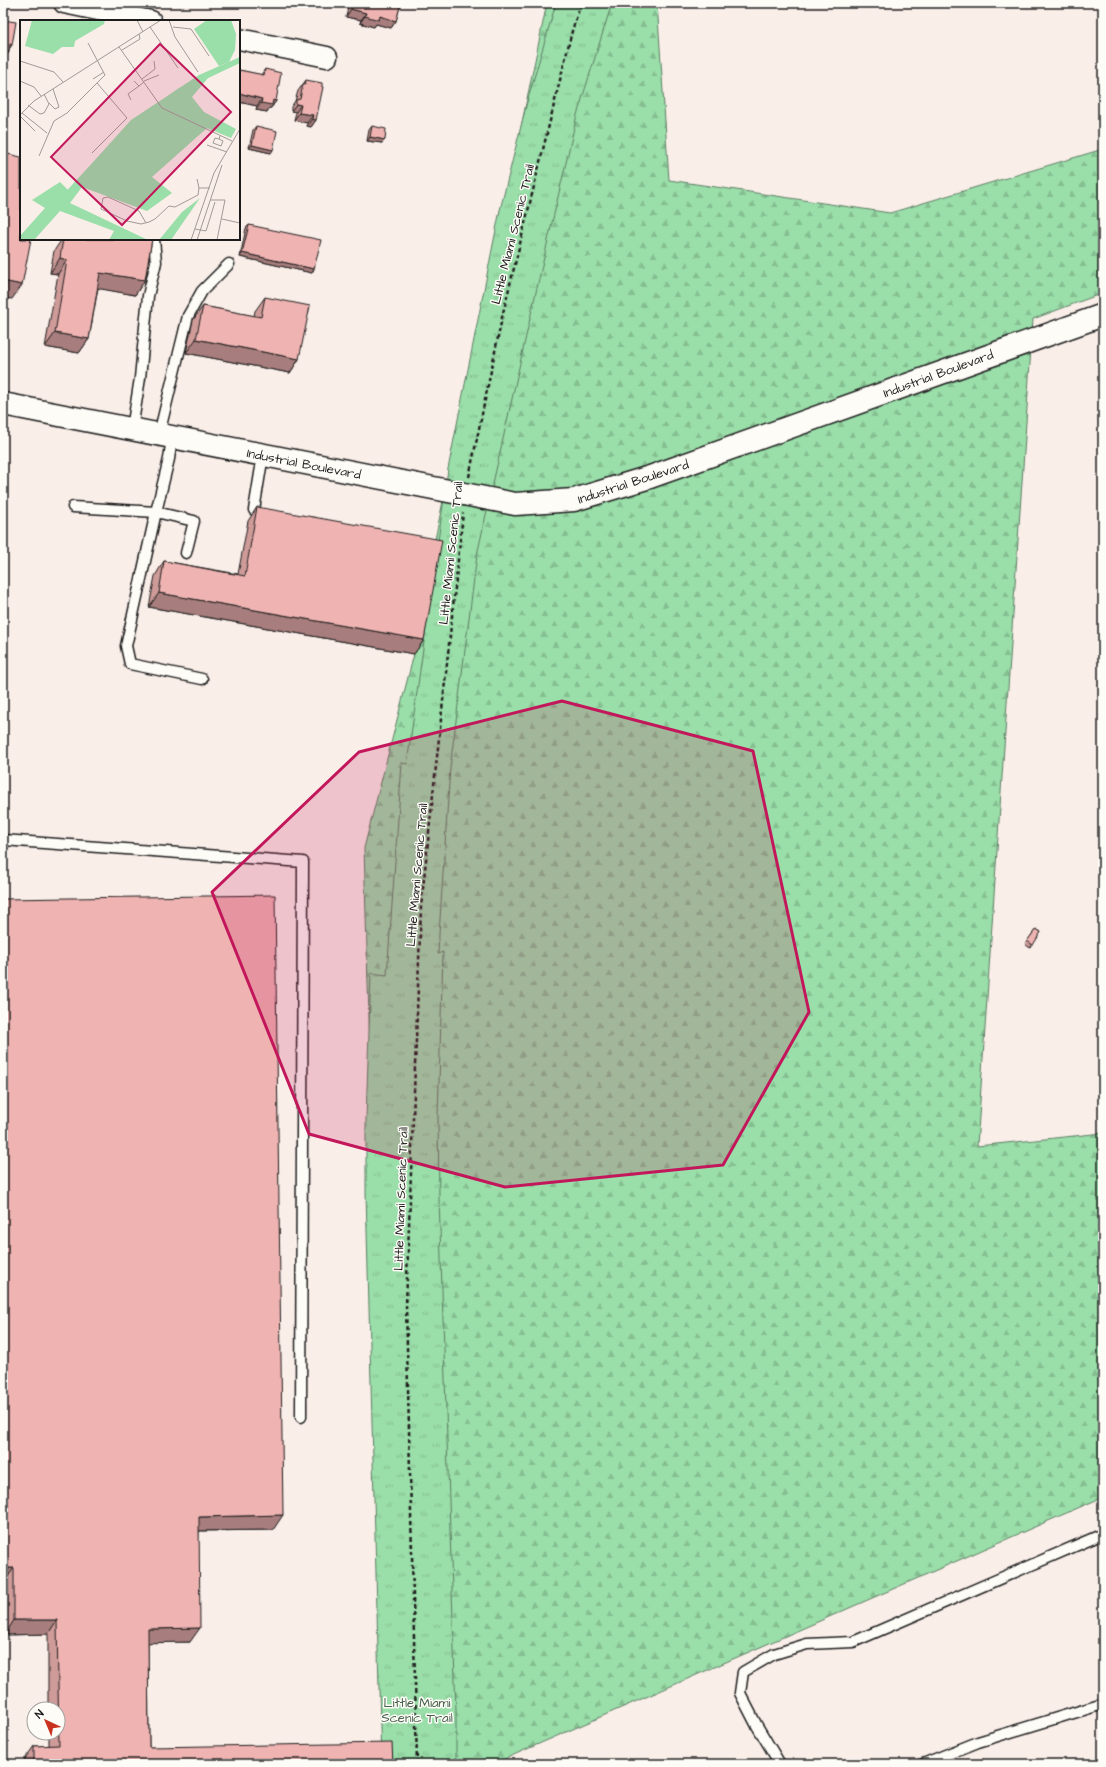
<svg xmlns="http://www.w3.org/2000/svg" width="1106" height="1767" font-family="'Architects Daughter',sans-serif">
<defs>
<pattern id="forest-firs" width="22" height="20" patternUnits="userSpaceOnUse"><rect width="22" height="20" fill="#9adea9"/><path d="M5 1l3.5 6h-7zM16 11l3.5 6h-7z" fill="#84be91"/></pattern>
<pattern id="park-tufts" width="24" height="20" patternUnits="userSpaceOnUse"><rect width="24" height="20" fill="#9adea9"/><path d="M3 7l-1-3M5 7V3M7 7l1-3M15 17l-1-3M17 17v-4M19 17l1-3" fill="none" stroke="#84be91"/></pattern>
</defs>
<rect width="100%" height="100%" fill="#faeee9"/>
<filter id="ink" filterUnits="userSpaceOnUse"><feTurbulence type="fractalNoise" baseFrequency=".025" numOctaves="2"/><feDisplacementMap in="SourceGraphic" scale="8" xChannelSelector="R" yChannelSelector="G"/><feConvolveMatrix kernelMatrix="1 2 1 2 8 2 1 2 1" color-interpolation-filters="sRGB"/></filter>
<g filter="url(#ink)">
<path fill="url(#forest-firs)" stroke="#5b7d62" d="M 547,3 L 657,3 L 669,180 L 890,213 L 1103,149 L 1103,293 L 1033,319 L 977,1146 L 1103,1133 L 1103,1497 L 493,1764 L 391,1764 L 364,848 L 414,654 L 432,554 Z"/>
<path fill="url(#park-tufts)" stroke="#5b7d62" d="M 556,3 L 612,3 L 577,115 L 533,305 L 477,555 L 450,768 L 439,934 L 438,954 L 443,952 L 438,1116 L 439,1198 L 456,1711 L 456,1764 L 381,1764 L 366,1193 L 366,1119 L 371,973 L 387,975 L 402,763 L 407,764 L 448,469 L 500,210 L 527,102 Z"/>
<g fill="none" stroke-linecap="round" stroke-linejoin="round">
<g stroke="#1c1c1c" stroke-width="13">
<g id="lane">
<path d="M 132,429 L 140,378 L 148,296 L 156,262 L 154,239"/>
<path d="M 159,434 L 188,316 L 202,291 L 229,264"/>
<path d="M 73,507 L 156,512 L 169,459 L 172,438"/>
<path d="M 254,510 L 263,455"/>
<path d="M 186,553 L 194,521 L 156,512 L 126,646 L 130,664 L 202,679"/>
<path d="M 3,840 L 303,862 L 301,1417"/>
<path d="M 780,1764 L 756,1724 L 740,1693 L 743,1672 L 774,1654 L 807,1644 L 853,1642 L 1103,1534"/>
<path d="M 923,1764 L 978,1742 L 1103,1704"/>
</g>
</g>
<g stroke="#1c1c1c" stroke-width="23">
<g id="street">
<path d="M 64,3 L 151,21"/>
<path d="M 239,39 L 327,57"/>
</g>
</g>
<g stroke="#1c1c1c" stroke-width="25">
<path id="secondary" d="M 3,404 L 515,504 L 574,500 L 650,477 L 1103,315"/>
</g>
<g stroke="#1c1c1c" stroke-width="2.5" stroke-dasharray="4 3" stroke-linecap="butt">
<path d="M 469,477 L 503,313 L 572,31 L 581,3"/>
<path d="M 417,1764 L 406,1305 L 421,907 L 463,513"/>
</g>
<use href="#lane" stroke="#fdfcf7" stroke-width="10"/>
<use href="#street" stroke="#fdfcf7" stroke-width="20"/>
<use href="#secondary" stroke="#fdfcf7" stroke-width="22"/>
</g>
<g fill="#ce9b99" stroke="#1c1c1c">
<path d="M 349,3 L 401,3 L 396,21 L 391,28 L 376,24 L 374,27 L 360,23 L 361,20 L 346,17 Z"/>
<path d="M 265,69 L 276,101 L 271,108 L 269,108 L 267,112 L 256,110 L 257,106 L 239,102 L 239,70 L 261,75 Z"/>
<path d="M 306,80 L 316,120 L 311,127 L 307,126 L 307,123 L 294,120 L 296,112 L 291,111 L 291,107 L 295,101 L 298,91 Z"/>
<path d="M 256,126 L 271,153 L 249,148 L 253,130 Z"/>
<path d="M 372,126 L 382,143 L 367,141 L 369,130 Z"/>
<path d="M 249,225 L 312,273 L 240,257 L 246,228 Z"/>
<path d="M 62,239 L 152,239 L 145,280 L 135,295 L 98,288 L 89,339 L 79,353 L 45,347 L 58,274 L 50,273 L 54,251 Z"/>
<path d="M 265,297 L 299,359 L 290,373 L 186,353 L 193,320 L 203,306 L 254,316 L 255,311 Z"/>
<path d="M 257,507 L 424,640 L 414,654 L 149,607 L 155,576 L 164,561 L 238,574 L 248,521 Z"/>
<path d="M 3,899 L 273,1530 L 199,1531 L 190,1642 L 148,1642 L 149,1747 L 393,1764 L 24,1764 L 24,1760 L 34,1746 L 49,1746 L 49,1733 L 58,1733 L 58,1709 L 48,1709 L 48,1634 L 5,1635 L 4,1582 Z"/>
<path d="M 1036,929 L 1041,932 L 1030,948 L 1025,944 Z"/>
</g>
<g fill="#a77e7d" stroke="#1c1c1c">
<path d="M 262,3 L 280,3 L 278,7 Z"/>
<path d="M 351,9 L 366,13 L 361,20 L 346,17 Z"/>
<path d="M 365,16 L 380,16 L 396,21 L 391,28 L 376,24 L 374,27 L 360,23 Z"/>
<path d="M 10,44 L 12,45 L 7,52 L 9,52 L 4,59 L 3,59 L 3,51 Z"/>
<path d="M 239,93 L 262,99 L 257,106 L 239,102 Z"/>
<path d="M 273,100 L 276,101 L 271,108 L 269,108 L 267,112 L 256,110 L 261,103 Z"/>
<path d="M 296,104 L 301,105 L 296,112 L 291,111 Z"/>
<path d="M 299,113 L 313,115 L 307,123 L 294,120 Z"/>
<path d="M 312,119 L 316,120 L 311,127 L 307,126 Z"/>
<path d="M 370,137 L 385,140 L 382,143 L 367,141 Z"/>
<path d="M 252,145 L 273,150 L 271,153 L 249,148 Z"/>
<path d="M 242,253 L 314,269 L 312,273 L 240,257 Z"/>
<path d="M 60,258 L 67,260 L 58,274 L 50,273 Z"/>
<path d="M 100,273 L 145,280 L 135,295 L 90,287 Z"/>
<path d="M 3,281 L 22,285 L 12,299 L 3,298 Z"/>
<path d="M 55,333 L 89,339 L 79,353 L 45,347 Z"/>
<path d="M 196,339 L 299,359 L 290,373 L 186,353 Z"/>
<path d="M 159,593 L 424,640 L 414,654 L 149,607 Z"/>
<path d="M 283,1515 L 273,1530 L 189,1531 L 199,1517 Z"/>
<path d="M 3,1568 L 14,1568 L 4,1582 L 3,1582 Z"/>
<path d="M 14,1620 L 57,1620 L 48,1634 L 5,1635 Z"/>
<path d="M 200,1628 L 190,1642 L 138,1643 L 148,1629 Z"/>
</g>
<g fill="#efb4b2" stroke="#1c1c1c">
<path d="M 353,3 L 401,3 L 396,21 L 380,16 L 379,20 L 365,16 L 366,13 L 351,9 Z"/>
<path d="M 3,20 L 16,22 L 12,45 L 10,44 L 9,52 L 3,51 Z"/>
<path d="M 265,69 L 281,73 L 276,101 L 273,100 L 272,105 L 261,103 L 262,99 L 239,93 L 239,70 L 264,75 Z"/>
<path d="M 306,80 L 322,83 L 322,87 L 323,87 L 316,120 L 312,119 L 313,115 L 299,113 L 301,105 L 296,104 L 296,100 L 300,99 L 303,84 L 305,84 Z"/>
<path d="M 256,126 L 277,131 L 273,150 L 252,145 Z"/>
<path d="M 372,126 L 386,129 L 385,140 L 370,137 Z"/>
<path d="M 3,153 L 21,157 L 21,239 L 31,239 L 22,285 L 3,281 Z"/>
<path d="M 249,225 L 321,240 L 314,269 L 242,253 Z"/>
<path d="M 63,239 L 152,239 L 145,280 L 100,273 L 89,339 L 55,333 L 67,260 L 60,258 Z"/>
<path d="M 265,297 L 310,306 L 299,359 L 196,339 L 203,306 L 261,317 Z"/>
<path d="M 257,507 L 442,540 L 424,640 L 159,593 L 164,561 L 245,576 Z"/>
<path d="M 275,895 L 283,1515 L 199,1517 L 200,1628 L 148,1629 L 149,1747 L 392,1743 L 393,1764 L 34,1764 L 34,1746 L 59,1745 L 57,1620 L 14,1620 L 14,1568 L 3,1568 L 3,899 Z"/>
<path d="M 1036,929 L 1041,932 L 1033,945 L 1027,941 Z"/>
</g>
</g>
<path fill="#c2185b" fill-opacity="0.2" stroke="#c2185b" stroke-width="3" stroke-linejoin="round" d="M 562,701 L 753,751 L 809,1012 L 723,1165 L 505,1187 L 309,1134 L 212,892 L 359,752 Z"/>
<g text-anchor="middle" stroke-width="3" stroke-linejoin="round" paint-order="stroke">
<g font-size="13" fill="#1c1c1c" stroke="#fdfcf7">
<text transform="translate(512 234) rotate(-76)" y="5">Little Miami Scenic Trail</text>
<text transform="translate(938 373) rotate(-20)" y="5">Industrial Boulevard</text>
<text transform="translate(304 463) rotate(11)" y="5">Industrial Boulevard</text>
<text transform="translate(633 481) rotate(-18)" y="5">Industrial Boulevard</text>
<text transform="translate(450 553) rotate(-84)" y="5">Little Miami Scenic Trail</text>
<text transform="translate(416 875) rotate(-85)" y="5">Little Miami Scenic Trail</text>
<text transform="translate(400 1199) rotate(-88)" y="5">Little Miami Scenic Trail</text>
</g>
<g font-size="13" fill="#48604d" stroke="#fdfcf7">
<text x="417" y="1707">Little Miami<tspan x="417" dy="15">Scenic Trail</tspan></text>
</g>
</g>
<g transform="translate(20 20)">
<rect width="220" height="220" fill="#faeee9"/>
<path d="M 187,0 L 211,0 L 216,14 L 215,30 L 209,42 L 199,46 L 174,9 Z" fill="#9adea9"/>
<path d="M 12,0 L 85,0 L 84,4 L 55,21 L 54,27 L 42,27 L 33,34 L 5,26 ZM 220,37 L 220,43 L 188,58 L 172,77 L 184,92 L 216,109 L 211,118 L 187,108 L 132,157 L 152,173 L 127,191 L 62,167 L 50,183 L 128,220 L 89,220 L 94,211 L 40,191 L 14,220 L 0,220 L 0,216 L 25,188 L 12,180 L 40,162 L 48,170 L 111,100 L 179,55 ZM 180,178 L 151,220 L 139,220 L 162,192 Z" fill="#9adea9"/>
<path d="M 220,37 L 220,42 L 170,67 L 122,101 L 9,220 L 1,220 L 104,109 L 159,68 Z" fill="#9adea9"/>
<path fill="none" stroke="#a19a97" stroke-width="1" d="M 117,0 L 123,12M 149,0 L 155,17 L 178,52M 130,7 L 158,48M 153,7 L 171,9 L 189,36M 99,27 L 142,88 L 212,121M 102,30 L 120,19 L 119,14M 0,41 L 34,52 L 43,62M 73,59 L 84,52M 122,59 L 135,49 L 134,41M 0,61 L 14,67 L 21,76M 114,61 L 119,66 L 124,62M 124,61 L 139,55M 111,80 L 108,74 L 119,66M 29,83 L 35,89 L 39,87 L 33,69M 8,85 L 20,94 L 24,93 L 29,84 L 24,74M 2,93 L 27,113M 0,95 L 14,81 L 141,0M 0,96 L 15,111M 199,119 L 195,118 L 193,123 L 201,126 L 203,121 L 199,119 L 200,116M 187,125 L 207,132M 72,133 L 107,98 L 77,63M 19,136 L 34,101 L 47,93 L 85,55 L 68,23M 177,159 L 179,168 L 190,168M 190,180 L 205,180 L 197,220M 202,199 L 220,203M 126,203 L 119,191 L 88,177 L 83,178 L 81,189 L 107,201 L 121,204 L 129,202 L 135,199 L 149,186 L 155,187 L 178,175 L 179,168M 175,209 L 186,211 L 195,182M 171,220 L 194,153 L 220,109M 177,220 L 202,145"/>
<path fill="#c2185b" fill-opacity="0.15" stroke="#c2185b" stroke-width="2" d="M 140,24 L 211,92 L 102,205 L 31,137 Z"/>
<rect width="220" height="220" fill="none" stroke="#1c1c1c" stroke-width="2"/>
</g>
<rect width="1106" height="1767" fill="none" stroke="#fdfcf7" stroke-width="16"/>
<rect x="8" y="8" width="1090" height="1751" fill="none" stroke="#1c1c1c" stroke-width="1.5" filter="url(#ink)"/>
<g transform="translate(46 1721) rotate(316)"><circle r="19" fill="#fdfcf7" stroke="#a3a29f"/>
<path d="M0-3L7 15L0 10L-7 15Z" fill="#c8321e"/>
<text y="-6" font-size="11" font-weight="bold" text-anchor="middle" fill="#1c1c1c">N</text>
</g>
</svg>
